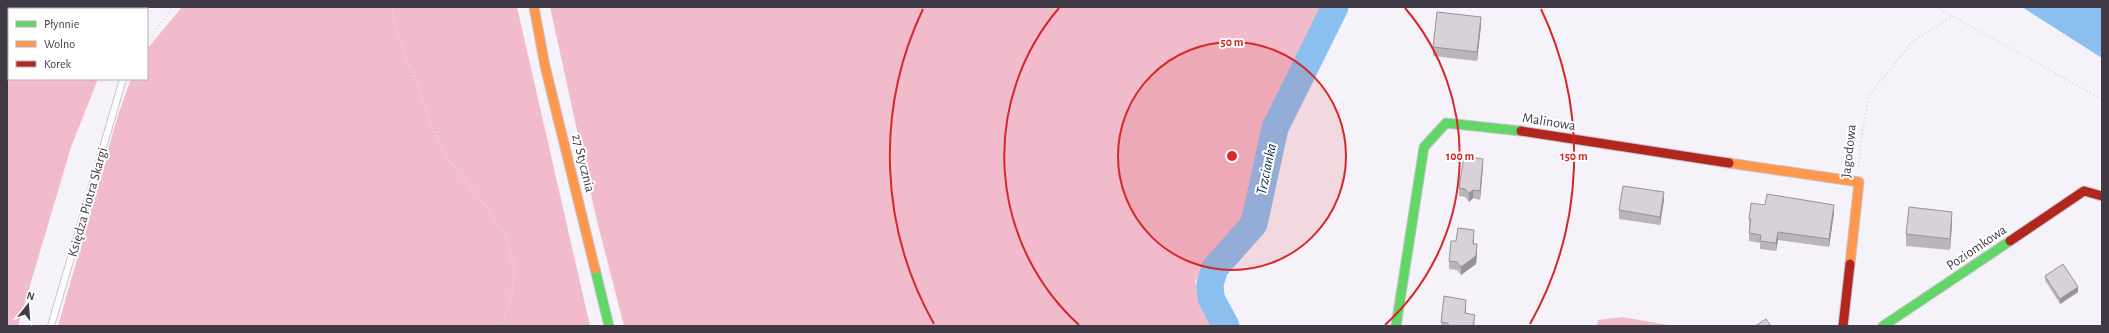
<svg xmlns="http://www.w3.org/2000/svg" width="2109" height="333" font-family="'Alegreya Sans',sans-serif">
<rect width="100%" height="100%" fill="#f5f2f9"/>
<g fill="#f2bbcc">
<path d="M 7,7 L 134,7 L 133,9 L 9,9 L 9,79 L 98,79 L 71,147 L 18,326 L 7,326 Z"/>
<path d="M 182,7 L 517,7 L 590,326 L 58,326 L 118,115 L 131,79 L 147,79 L 147,49 Z"/>
<path d="M 550,7 L 1325,7 L 1261,134 L 1247,222 L 1208,261 L 1195,282 L 1212,326 L 624,326 L 597,221 Z"/>
<path d="M 1622,317 L 1674,326 L 1597,326 L 1598,320 Z"/>
</g>
<path fill="#8bc0ee" d="M 2022,7 L 2102,7 L 2102,58 Z"/>
<g fill="none" stroke-linecap="round" stroke-linejoin="round">
<path stroke="#8bc0ee" stroke-width="27" d="M 1226,326 L 1211,298 L 1210,284 L 1215,268 L 1254,224 L 1275,128 L 1335,7"/>
<g stroke="#c8c5ce" stroke-width="8">
<path id="lane" d="M 51,326 L 123,79"/>
</g>
<g stroke="#c8c5ce" stroke-width="11">
<g id="fast">
<path d="M 595,269 L 609,326"/>
<path d="M 1396,326 L 1424,147 L 1446,123 L 1521,131"/>
<path d="M 1883,326 L 2010,241"/>
</g>
</g>
<g stroke="#c8c5ce" stroke-width="11">
<g id="slow">
<path d="M 534,7 L 545,66 L 595,269"/>
<path d="M 1729,163 L 1859,182 L 1850,264"/>
</g>
</g>
<g stroke="#c8c5ce" stroke-width="11">
<g id="jam">
<path d="M 1521,131 L 1729,163"/>
<path d="M 2010,241 L 2084,191 L 2102,196"/>
<path d="M 1843,326 L 1850,264"/>
</g>
</g>
<g stroke="#dcdbdd" stroke-width="2.5" stroke-dasharray="1 3" stroke-linecap="butt">
<path d="M 391,7 L 399,38 L 442,151 L 492,215 L 504,235 L 514,265 L 512,294 L 502,326"/>
<path d="M 1936,7 L 2102,99"/>
<path d="M 140,9 L 141,7"/>
<path d="M 147,42 L 173,7"/>
<path d="M 1859,166 L 1861,139 L 1870,94 L 1913,41 L 1953,16"/>
</g>
<use href="#lane" stroke="#fefdfe" stroke-width="6"/>
<use href="#fast" stroke="#63d668" stroke-width="9"/>
<use href="#slow" stroke="#ff974d" stroke-width="9"/>
<use href="#jam" stroke="#b3261e" stroke-width="9"/>
</g>
<g fill="#bab4bb">
<path d="M 1481,25 L 1477,61 L 1433,56 L 1433,47 Z"/>
<path d="M 1483,167 L 1480,200 L 1473,198 L 1469,202 L 1465,197 L 1459,196 L 1459,188 Z"/>
<path d="M 1664,200 L 1660,225 L 1619,219 L 1619,210 Z"/>
<path d="M 1765,205 L 1834,213 L 1829,247 L 1778,240 L 1776,251 L 1760,249 L 1760,243 L 1749,241 L 1749,219 Z"/>
<path d="M 1952,223 L 1950,250 L 1906,246 L 1906,234 Z"/>
<path d="M 1474,239 L 1474,244 L 1477,253 L 1476,264 L 1461,275 L 1457,270 L 1449,269 L 1449,261 L 1456,241 Z"/>
<path d="M 2045,276 L 2078,292 L 2060,304 L 2045,280 Z"/>
<path d="M 1466,307 L 1466,313 L 1475,322 L 1474,326 L 1441,326 L 1441,322 Z"/>
</g>
<g fill="#979298">
<path d="M 1481,17 L 1481,25 L 1477,61 L 1477,52 Z"/>
<path d="M 1483,159 L 1483,167 L 1480,200 L 1480,191 Z"/>
<path d="M 1473,190 L 1473,198 L 1469,202 L 1469,193 Z"/>
<path d="M 1664,192 L 1664,200 L 1660,225 L 1660,217 Z"/>
<path d="M 1834,205 L 1834,213 L 1829,247 L 1829,239 Z"/>
<path d="M 1952,212 L 1952,223 L 1950,250 L 1950,239 Z"/>
<path d="M 1474,230 L 1474,239 L 1473,252 L 1473,244 Z"/>
<path d="M 1778,232 L 1778,240 L 1776,251 L 1776,243 Z"/>
<path d="M 1477,244 L 1477,253 L 1476,264 L 1461,275 L 1461,267 Z"/>
<path d="M 2078,287 L 2078,292 L 2060,304 L 2060,299 Z"/>
<path d="M 1466,300 L 1466,307 L 1465,320 L 1465,313 Z"/>
</g>
<g fill="#d8d1d9" stroke="#979298">
<path d="M 1437,12 L 1481,17 L 1477,52 L 1433,47 Z"/>
<path d="M 1464,156 L 1483,159 L 1480,191 L 1473,190 L 1469,193 L 1465,189 L 1459,188 Z"/>
<path d="M 1623,186 L 1664,192 L 1660,217 L 1619,210 Z"/>
<path d="M 1767,194 L 1834,205 L 1829,239 L 1778,232 L 1776,243 L 1760,241 L 1761,235 L 1749,233 L 1751,219 L 1749,219 L 1751,203 L 1765,205 Z"/>
<path d="M 1909,207 L 1952,212 L 1950,239 L 1906,234 Z"/>
<path d="M 1458,228 L 1474,230 L 1473,244 L 1477,244 L 1476,256 L 1461,267 L 1457,262 L 1449,261 L 1451,241 L 1456,241 Z"/>
<path d="M 2063,264 L 2078,287 L 2060,299 L 2045,276 Z"/>
<path d="M 1444,296 L 1466,300 L 1465,313 L 1475,315 L 1473,326 L 1450,326 L 1447,323 L 1441,322 Z"/>
<path d="M 1766,319 L 1771,326 L 1755,326 Z"/>
</g>
<circle cx="1232" cy="156" r="114" fill="#d62828" fill-opacity=".12"/>
<g fill="none" stroke="#d62828" stroke-width="2">
<circle cx="1232" cy="156" r="114"/>
<path d="M1079 325A228 228 0 0 1 1059 8M1405 8A228 228 0 0 1 1385 325"/>
<path d="M934 324A342 342 0 0 1 923 9M1541 9A342 342 0 0 1 1530 324"/>
</g>
<g text-anchor="middle" stroke-width="4" stroke-linejoin="round" paint-order="stroke">
<g font-size="14" fill="#403a47" stroke="#fff">
<text transform="translate(1549 121) rotate(9)" y="5">Malinowa</text>
<text transform="translate(1848 151) rotate(-84)" y="5">Jagodowa</text>
<text transform="translate(584 163) rotate(76)" y="5">27 Stycznia</text>
<text transform="translate(87 202) rotate(-74)" y="5">Księdza Piotra Skargi</text>
<text transform="translate(1976 247) rotate(-34)" y="5">Poziomkowa</text>
</g>
<g font-size="15" font-style="italic" fill="#11314b" stroke="#fff">
<text transform="translate(1266 169) rotate(-78)" y="5">Trzcianka</text>
</g>
</g>
<circle cx="1232" cy="156" r="6" fill="#d62828" stroke="#fff" stroke-width="2"/>
<g font-size="12" text-anchor="middle" font-weight="bold" fill="#d62828" stroke="#fff" stroke-width="4" stroke-linejoin="round" paint-order="stroke">
<text x="1232" y="46">50 m</text>
<text x="1460" y="160">100 m</text>
<text x="1574" y="160">150 m</text>
</g>
<rect width="2109" height="333" fill="none" stroke="#403a47" stroke-width="16"/>
<rect x="8" y="8" width="140" height="72" fill="#ffffff" stroke="#b3b0b5"/>
<rect x="16" y="21" width="20" height="6" fill="#63d668" stroke="#b3b0b5"/>
<text x="44" y="28" font-size="12" fill="#403a47">Płynnie</text>
<rect x="16" y="41" width="20" height="6" fill="#ff974d" stroke="#b3b0b5"/>
<text x="44" y="48" font-size="12" fill="#403a47">Wolno</text>
<rect x="16" y="61" width="20" height="6" fill="#b3261e" stroke="#b3b0b5"/>
<text x="44" y="68" font-size="12" fill="#403a47">Korek</text>
<g transform="translate(28 305) rotate(17)" stroke="#ffffff" stroke-width="3" paint-order="stroke">
<path d="M0-3L7 15L0 10L-7 15Z" fill="#403a47"/>
<text y="-6" font-size="11" font-weight="bold" text-anchor="middle" fill="#403a47">N</text>
</g>
</svg>
